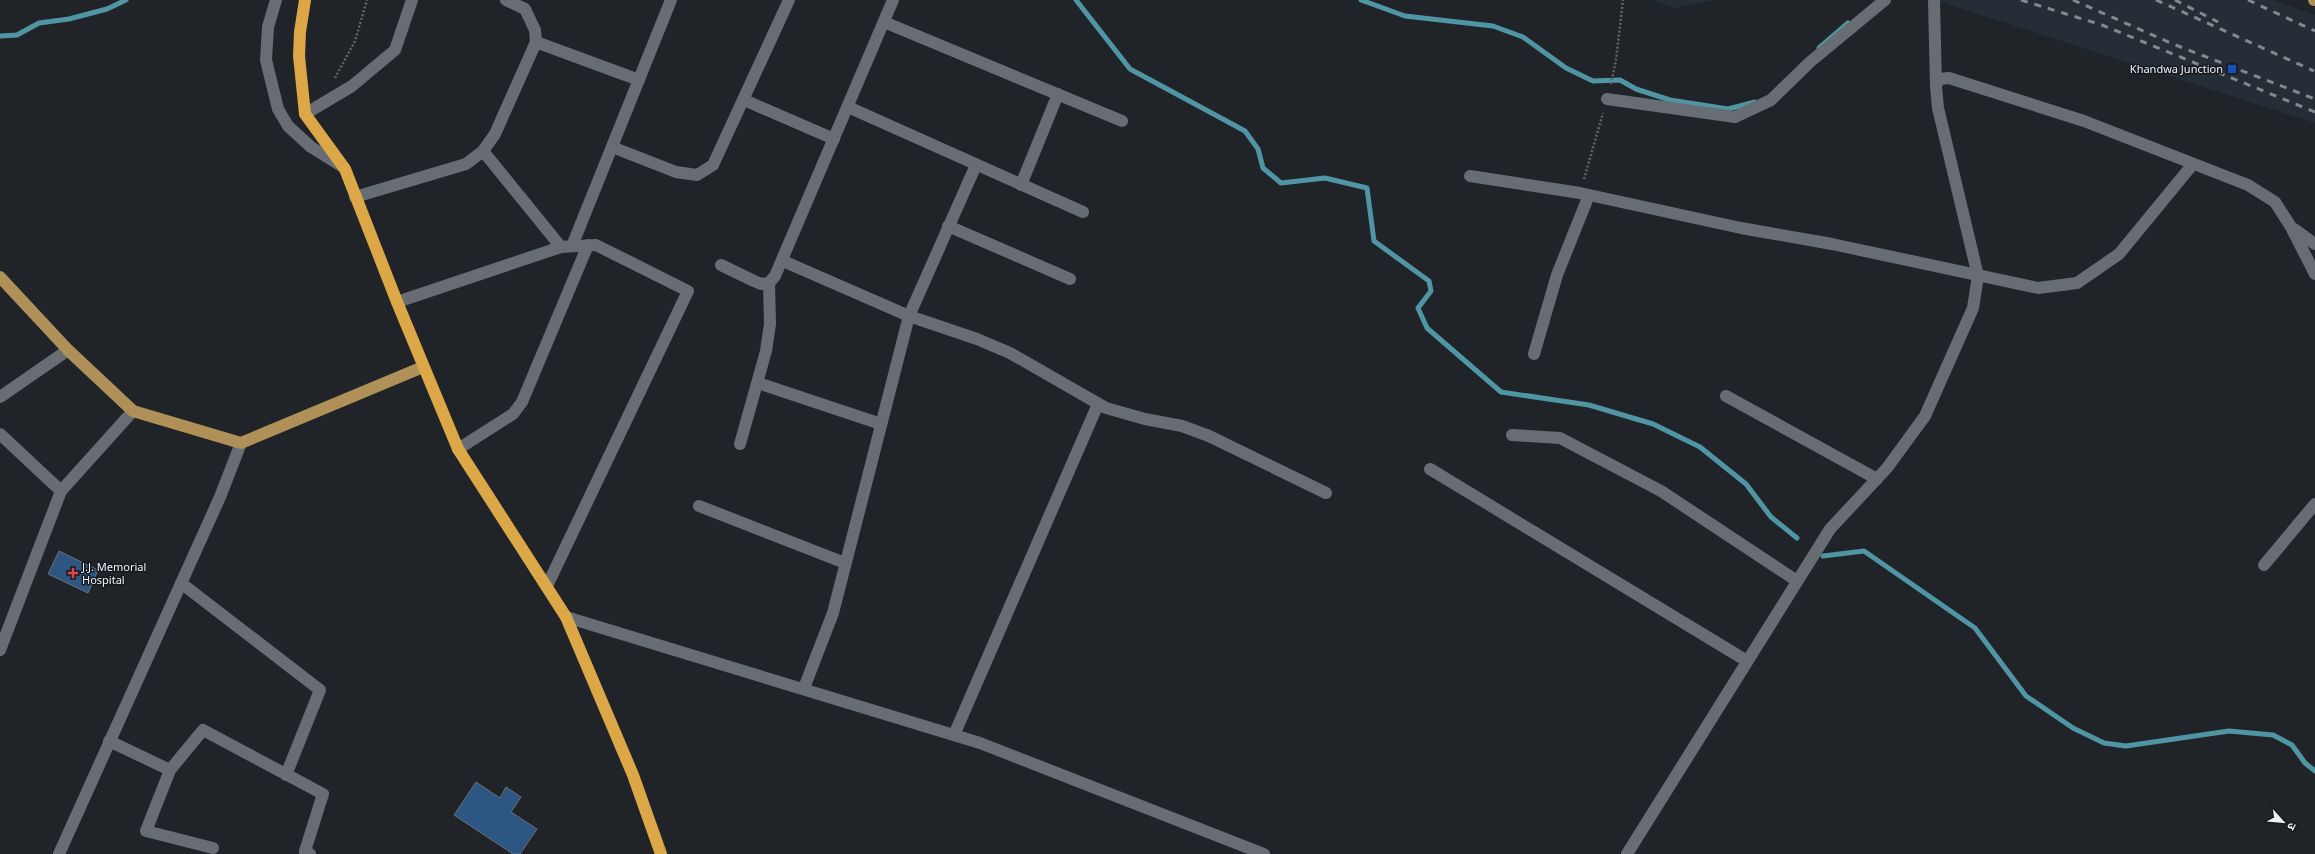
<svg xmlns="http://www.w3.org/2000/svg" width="2315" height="854" font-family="Georgia,'Noto Sans Devanagari',serif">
<rect width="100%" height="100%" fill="#202429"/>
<g fill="#252e37">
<path d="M 1652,0 L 1715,0 L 1674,8 Z"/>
<path d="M 1935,0 L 2273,0 L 2315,15 L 2315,123 Z"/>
</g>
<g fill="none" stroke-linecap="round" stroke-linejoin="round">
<g stroke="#4f95a4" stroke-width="5">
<path d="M 1076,0 L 1130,69 L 1245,131 L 1258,149 L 1263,168 L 1281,183 L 1325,178 L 1367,188 L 1374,241 L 1429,281 L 1431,291 L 1418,308 L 1427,328 L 1501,392 L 1589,405 L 1653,424 L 1700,447 L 1746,484 L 1771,517 L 1797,538"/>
<path d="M 1361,0 L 1405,16 L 1493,26 L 1523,37 L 1566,68 L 1593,81 L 1620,80 L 1636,89 L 1670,100 L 1728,109 L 1755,102"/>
<path d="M 0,36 L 17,35 L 39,23 L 69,19 L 107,9 L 126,0"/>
<path d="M 1819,48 L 1848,23"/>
<path d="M 1823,556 L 1864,551 L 1975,628 L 2026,696 L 2073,728 L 2104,743 L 2126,746 L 2229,731 L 2273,735 L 2292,745 L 2305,763 L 2315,771"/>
</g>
</g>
<g fill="#2e5683" stroke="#6b7077">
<path d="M 59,551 L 98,570 L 88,593 L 48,574 Z"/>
<path d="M 476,782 L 500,798 L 506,787 L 521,797 L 511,812 L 537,829 L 520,854 L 513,854 L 454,815 Z"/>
</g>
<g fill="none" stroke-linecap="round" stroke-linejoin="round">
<g stroke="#616469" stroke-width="2.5" stroke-dasharray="2 2" stroke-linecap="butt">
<path d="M 335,78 L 355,41 L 367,0"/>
<path d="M 1611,84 L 1616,60 L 1623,0"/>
<path d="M 1584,179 L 1603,113"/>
</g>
<g stroke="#686d73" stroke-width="12">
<path d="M 276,0 L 268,27 L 266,60 L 278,109 L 288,126 L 311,147 L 343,167"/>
<path d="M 1934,0 L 1936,86"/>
<path d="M 884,22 L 1122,121"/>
<path d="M 536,42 L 639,80"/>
<path d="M 1607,99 L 1735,117 L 1771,100 L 1810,62 L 1885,0"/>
<path d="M 744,100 L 834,139"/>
<path d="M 848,107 L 1083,212"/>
<path d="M 305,114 L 352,86 L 395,50 L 412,0"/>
<path d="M 612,147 L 676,172 L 697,175 L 713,165 L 789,0"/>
<path d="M 483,151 L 561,247"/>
<path d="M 1470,176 L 1580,193 L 1741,228 L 1832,244 L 2038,288 L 2077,283 L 2119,254 L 2193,164"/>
<path d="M 1021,185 L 1058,94"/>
<path d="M 355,197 L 466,164 L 483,151 L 495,134 L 536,42 L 535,30 L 525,9 L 506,0"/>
<path d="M 948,226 L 1070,279"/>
<path d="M 2294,229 L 2315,244"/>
<path d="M 572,246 L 671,0"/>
<path d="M 783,261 L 909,316 L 977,339 L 1010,353 L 1106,408 L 1145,419 L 1182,426 L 1209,436 L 1326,493"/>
<path d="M 721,265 L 754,281 L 761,284 L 769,283 L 775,276 L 893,0"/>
<path d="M 397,302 L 561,247 L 596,245 L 688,291 L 547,586"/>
<path d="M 1534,354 L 1557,275 L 1589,195"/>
<path d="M 758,383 L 881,424"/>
<path d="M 1726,396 L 1877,479"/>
<path d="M 0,397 L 68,350"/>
<path d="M 0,434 L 61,491"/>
<path d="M 1512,435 L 1560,438 L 1661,491 L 1797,581"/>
<path d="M 740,444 L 766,351 L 770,324 L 769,283"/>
<path d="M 458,449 L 513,414 L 522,402 L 588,245"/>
<path d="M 1430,469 L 1747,661"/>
<path d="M 699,506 L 845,563"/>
<path d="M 2264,565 L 2315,504"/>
<path d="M 181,583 L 320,690 L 286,775"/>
<path d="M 566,617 L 980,743 L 1264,854"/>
<path d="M 0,650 L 61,491 L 133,411"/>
<path d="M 804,688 L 833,613 L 909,316 L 976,165"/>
<path d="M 954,735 L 1098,404"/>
<path d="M 109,741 L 170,770 L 203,730 L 323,794 L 305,851 L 310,854"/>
<path d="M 170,770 L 146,831 L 213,848"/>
<path d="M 59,854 L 220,497 L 241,443"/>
<path d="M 1627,854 L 1830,529 L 1887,468 L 1925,416 L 1973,308 L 1978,276 L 1938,108 L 1936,86 L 1939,79 L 1949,78 L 2084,121 L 2248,185 L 2275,202 L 2291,227 L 2315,274"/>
</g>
<g stroke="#ae9058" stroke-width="12">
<path d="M 2314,0 L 2315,0"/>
<path d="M 0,277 L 68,350 L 133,411 L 241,443 L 423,367"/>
</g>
<path stroke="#dca746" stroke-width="12" d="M 305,0 L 300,32 L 299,56 L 305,114 L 345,169 L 397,302 L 458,449 L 566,617 L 633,775 L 661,854"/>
<g stroke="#84888c" stroke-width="3" stroke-dasharray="7 7" stroke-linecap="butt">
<path d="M 2021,0 L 2102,25 L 2315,112"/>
<path d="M 2073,0 L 2173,44 L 2315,99"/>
<path d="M 2156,0 L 2314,71"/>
<path d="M 2175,0 L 2218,22"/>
<path d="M 2248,0 L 2315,31"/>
</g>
</g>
<rect fill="#1a4fb4" stroke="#161a1f" stroke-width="1.5" x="2227" y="64" width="10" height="10" rx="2"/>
<path fill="#e0444e" stroke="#161a1f" stroke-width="1.5" d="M71 567h4v4h4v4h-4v4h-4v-4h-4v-4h4z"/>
<g text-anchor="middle" stroke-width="3" stroke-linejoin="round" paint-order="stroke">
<g font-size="11" fill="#eef1f5" stroke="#161a1f" text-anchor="end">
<text x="2223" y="73">Khandwa Junction</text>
<text x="82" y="571" text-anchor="start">J.J. Memorial<tspan x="82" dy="13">Hospital</tspan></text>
</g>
</g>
<g transform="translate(2283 822) rotate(117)" stroke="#161a1f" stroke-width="3" paint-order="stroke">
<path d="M0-3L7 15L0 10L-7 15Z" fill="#eef1f5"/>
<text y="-6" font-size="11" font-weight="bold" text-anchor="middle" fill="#eef1f5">उ</text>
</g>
</svg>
